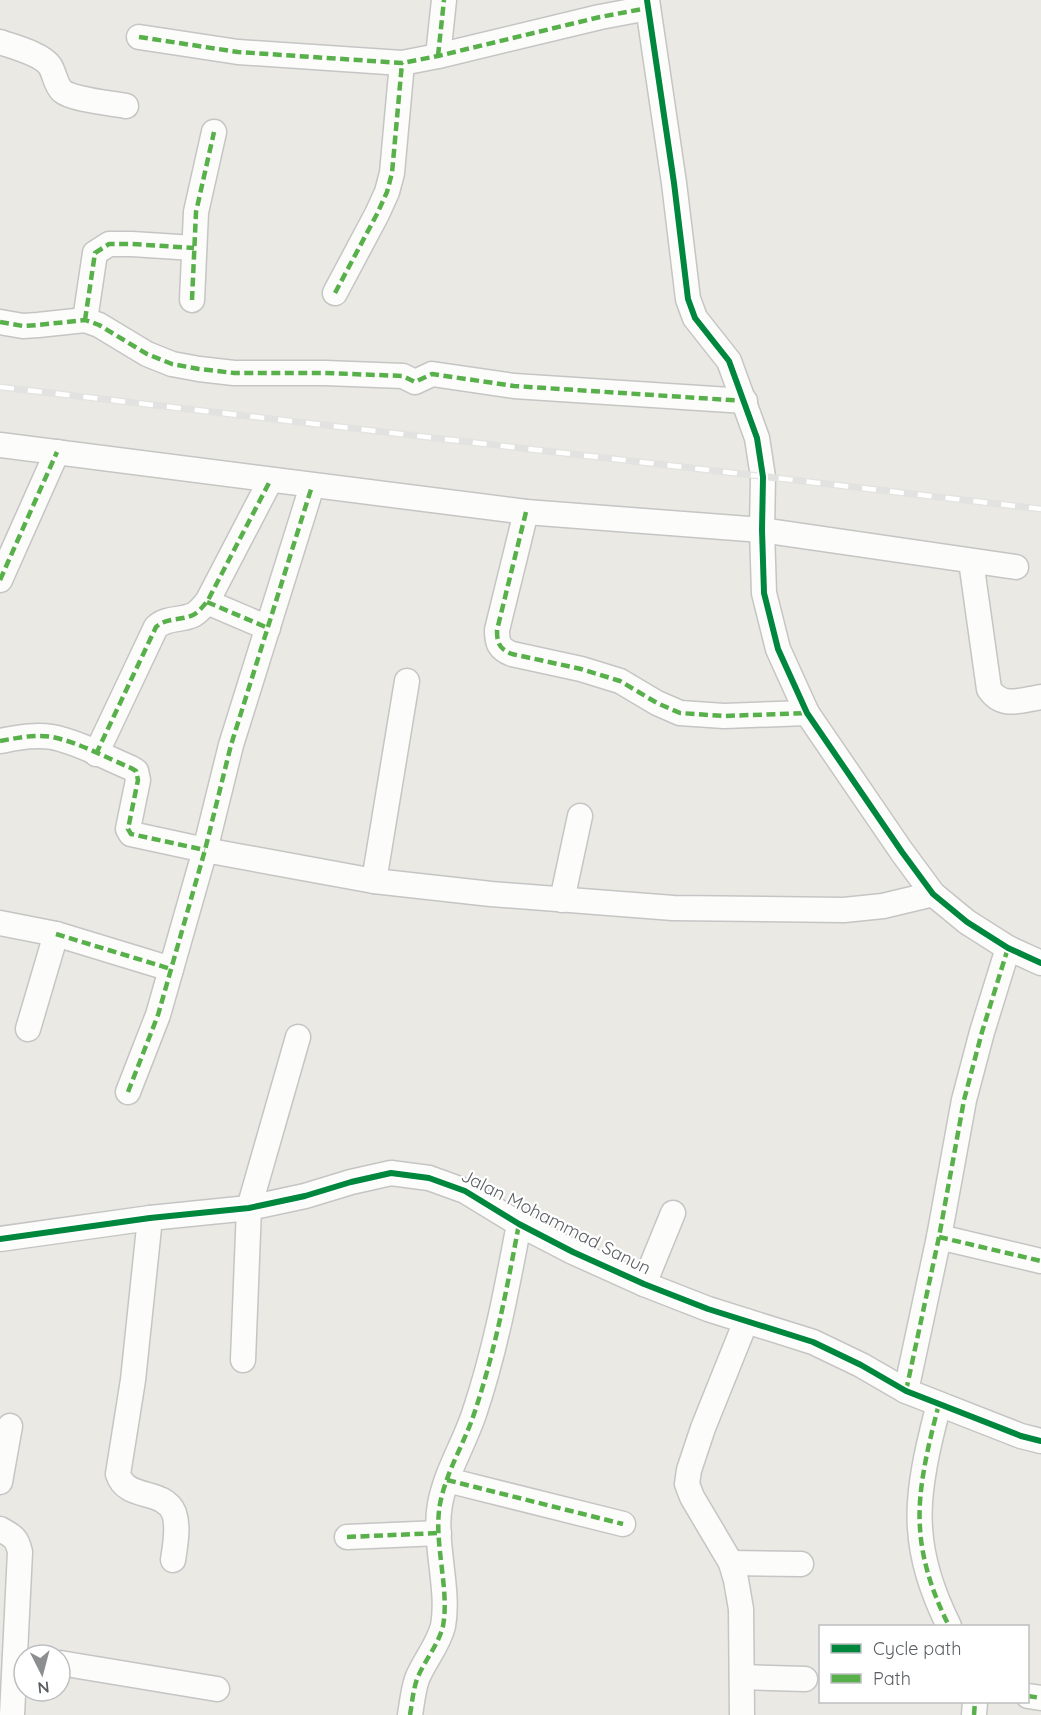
<svg xmlns="http://www.w3.org/2000/svg" width="1041" height="1715" font-family="Quicksand,sans-serif">
<rect width="100%" height="100%" fill="#eae9e4"/>
<g fill="none" stroke-linecap="round" stroke-linejoin="round">
<g stroke="#c5c5c5" stroke-width="27">
<g id="minor">
<path d="M 647,0 L 674,183 L 688,299 L 695,318 L 729,361 L 757,438 L 763,477 L 762,530 L 764,593 L 778,649 L 807,713 L 902,852 L 933,894 L 967,922 L 1008,948 L 1041,963"/>
<path d="M 139,37 L 238,52 L 402,63 L 438,56 L 600,17 L 648,8"/>
<path d="M 0,42 C 14,47 42,54 50,66 C 55,74 55,84 62,91 C 73,100 111,103 126,106"/>
<path d="M 438,56 L 444,0"/>
<path d="M 335,293 L 377,214 L 387,192 L 392,173 L 402,63"/>
<path d="M 192,300 L 196,212 L 214,132"/>
<path d="M 85,320 L 95,253 L 109,244 L 132,244 L 194,248"/>
<path d="M 0,322 L 23,326 L 38,325 L 85,320 L 99,325 L 147,354 L 172,364 L 199,369 L 234,373 L 325,373 L 403,376 L 415,382 L 432,374 L 514,386 L 745,401"/>
<path d="M 0,445 L 526,512 L 762,530 L 1016,567"/>
<path d="M 526,512 L 497,630 C 497,643 499,649 512,654 L 581,669 L 620,681 L 657,703 L 680,713 L 724,716 L 807,713"/>
<path d="M 971,561 L 989,689 C 1002,709 1021,700 1041,697"/>
<path d="M 0,580 L 57,452"/>
<path d="M 207,602 L 268,628"/>
<path d="M 0,741 C 17,738 34,734 52,737 C 78,742 107,758 131,768 L 136,771 L 138,780 L 128,829 L 131,834 L 205,850 L 374,881 L 491,894 L 673,908 L 844,910 L 883,906 L 933,894"/>
<path d="M 96,754 L 156,627 C 167,617 180,621 193,615 C 199,612 202,607 207,602 L 270,481"/>
<path d="M 374,881 L 407,681"/>
<path d="M 562,900 L 580,816"/>
<path d="M 0,923 L 56,934 L 171,969"/>
<path d="M 28,1029 L 56,934"/>
<path d="M 128,1092 L 158,1015 L 205,850 L 231,745 L 312,486"/>
<path d="M 150,1218 L 133,1380 L 118,1474 C 126,1501 164,1488 174,1513 C 179,1527 175,1546 173,1560"/>
<path d="M 939,1237 L 1041,1261"/>
<path d="M 0,1239 L 150,1218 L 249,1208 L 305,1196 L 351,1182 L 391,1173 L 429,1178 L 465,1191 L 519,1224 L 573,1252 L 644,1284 L 708,1309 L 813,1342 L 861,1365 L 906,1391 L 1021,1436 L 1041,1441"/>
<path d="M 644,1284 L 673,1213"/>
<path d="M 243,1360 L 249,1208 L 298,1037"/>
<path d="M 906,1391 L 939,1237 L 964,1100 L 982,1032 L 1008,948"/>
<path d="M 939,1404 C 929,1442 917,1490 920,1528 C 922,1563 934,1596 949,1626"/>
<path d="M 447,1480 L 623,1524"/>
<path d="M 0,1482 L 10,1426"/>
<path d="M 0,1529 C 13,1536 17,1538 20,1552 L 12,1715"/>
<path d="M 347,1537 L 439,1533"/>
<path d="M 731,1563 L 801,1564"/>
<path d="M 60,1663 L 217,1689"/>
<path d="M 742,1677 L 805,1679"/>
<path d="M 1028,1696 L 1041,1698"/>
<path d="M 410,1715 C 412,1703 413,1691 417,1679 C 424,1661 438,1646 443,1626 C 450,1589 433,1542 440,1504 C 446,1472 464,1444 474,1414 C 495,1352 507,1288 519,1224"/>
<path d="M 742,1715 L 741,1609 L 736,1580 L 731,1563 L 692,1497 L 687,1484 L 689,1470 L 703,1428 L 746,1321"/>
<path d="M 974,1715 L 975,1702"/>
</g>
</g>
<use href="#minor" stroke="#fcfcfb" stroke-width="24"/>
<g stroke="#e2e2e1" stroke-width="7">
<path id="rail" d="M 0,387 L 1041,509"/>
</g>
<use href="#rail" stroke="#fff" stroke-width="4.5" stroke-dasharray="14" stroke-linecap="butt"/>
<g stroke="#58b04a" stroke-width="4.5" stroke-dasharray="9 4.5" stroke-linecap="butt">
<path d="M 139,37 L 238,52 L 402,63 L 438,56 L 600,17 L 648,8"/>
<path d="M 438,56 L 444,0"/>
<path d="M 335,293 L 377,214 L 387,192 L 392,173 L 402,63"/>
<path d="M 192,300 L 196,212 L 214,132"/>
<path d="M 85,320 L 95,253 L 109,244 L 132,244 L 194,248"/>
<path d="M 0,322 L 23,326 L 38,325 L 85,320 L 99,325 L 147,354 L 172,364 L 199,369 L 234,373 L 325,373 L 403,376 L 415,382 L 432,374 L 514,386 L 745,401"/>
<path d="M 526,512 L 497,630 C 497,643 499,649 512,654 L 581,669 L 620,681 L 657,703 L 680,713 L 724,716 L 807,713"/>
<path d="M 0,580 L 57,452"/>
<path d="M 207,602 L 268,628"/>
<path d="M 0,741 C 17,738 34,734 52,737 C 78,742 107,758 131,768 L 136,771 L 138,780 L 128,829 L 131,834 L 205,850"/>
<path d="M 96,754 L 156,627 C 167,617 180,621 193,615 C 199,612 202,607 207,602 L 270,481"/>
<path d="M 56,934 L 171,969"/>
<path d="M 128,1092 L 158,1015 L 205,850 L 231,745 L 312,486"/>
<path d="M 939,1237 L 1041,1261"/>
<path d="M 906,1391 L 939,1237 L 964,1100 L 982,1032 L 1008,948 L 1012,950"/>
<path d="M 939,1404 C 929,1442 917,1490 920,1528 C 922,1563 934,1596 949,1626"/>
<path d="M 447,1480 L 623,1524"/>
<path d="M 347,1537 L 439,1533"/>
<path d="M 1028,1696 L 1041,1698"/>
<path d="M 410,1715 C 412,1703 413,1691 417,1679 C 424,1661 438,1646 443,1626 C 450,1589 433,1542 440,1504 C 446,1472 464,1444 474,1414 C 495,1352 507,1288 519,1224"/>
<path d="M 974,1715 L 975,1702"/>
</g>
<g stroke="#fff" stroke-width="10">
<g id="cycleway">
<path d="M 647,0 L 674,183 L 688,299 L 695,318 L 729,361 L 757,438 L 763,477 L 762,530 L 764,593 L 778,649 L 807,713 L 902,852 L 933,894 L 967,922 L 1008,948 L 1041,963"/>
<path d="M 0,1239 L 150,1218 L 249,1208 L 305,1196 L 351,1182 L 391,1173 L 429,1178 L 465,1191 L 519,1224 L 573,1252 L 644,1284 L 708,1309 L 813,1342 L 861,1365 L 906,1391 L 1021,1436 L 1041,1441"/>
</g>
</g>
<use href="#cycleway" stroke="#00873e" stroke-width="6"/>
</g>
<g text-anchor="middle" stroke-width="4.5" stroke-linejoin="round" paint-order="stroke">
<g font-size="18" fill="#5a5e62" stroke="#fff">
<text transform="translate(556 1222) rotate(27)" y="6">Jalan Mohammad Sanun</text>
</g>
</g>
<rect x="819" y="1625" width="210" height="78" fill="#ffffff" stroke="#bdbfc0" stroke-width="1.5"/>
<rect x="831" y="1644" width="30" height="9" fill="#00873e" stroke="#bdbfc0" stroke-width="1.5"/>
<text x="873" y="1655" font-size="18" fill="#5a5e62">Cycle path</text>
<rect x="831" y="1674" width="30" height="9" fill="#58b04a" stroke="#bdbfc0" stroke-width="1.5"/>
<text x="873" y="1685" font-size="18" fill="#5a5e62">Path</text>
<g transform="translate(42 1673) rotate(174)"><circle r="28" fill="#ffffff" stroke="#bdbfc0" stroke-width="1.5"/>
<path d="M0-4.5L10 22L0 15L-10 22Z" fill="#8c8f90"/>
<text y="-9" font-size="16" font-weight="bold" text-anchor="middle" fill="#5a5e62">N</text>
</g>
</svg>
